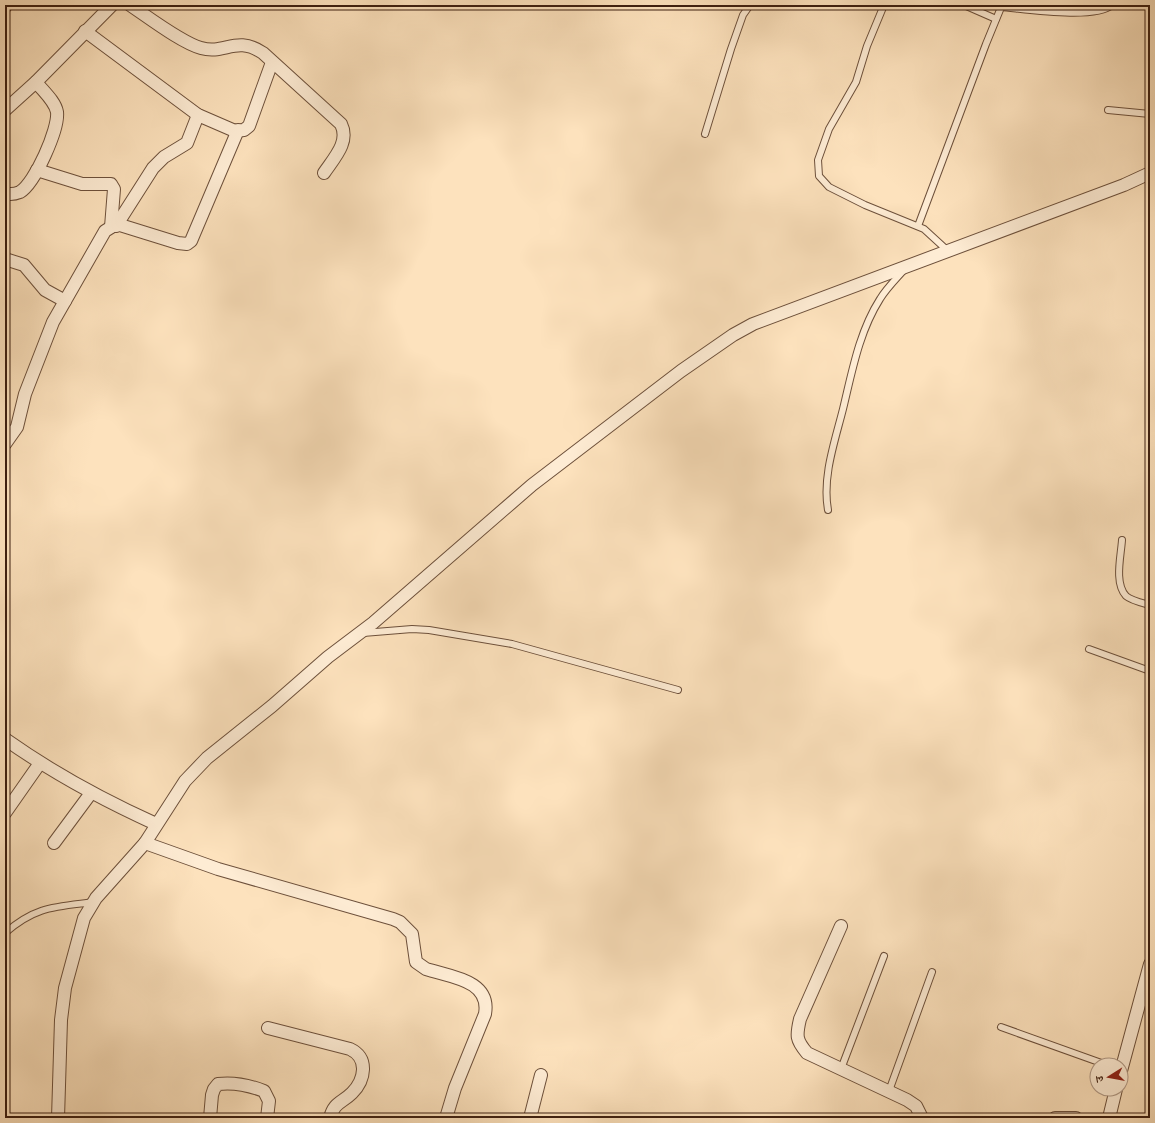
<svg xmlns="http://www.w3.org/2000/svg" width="1155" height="1123" font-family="'Libre Bodoni','Noto Serif Devanagari',serif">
<rect width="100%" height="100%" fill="#fde2bd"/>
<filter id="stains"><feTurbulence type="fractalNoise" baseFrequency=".005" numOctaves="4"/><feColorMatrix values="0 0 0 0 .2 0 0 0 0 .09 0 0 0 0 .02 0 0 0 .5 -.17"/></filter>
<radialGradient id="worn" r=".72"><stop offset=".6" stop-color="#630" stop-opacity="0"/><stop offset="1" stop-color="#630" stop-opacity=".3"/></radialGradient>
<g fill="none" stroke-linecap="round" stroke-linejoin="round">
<g stroke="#6d503b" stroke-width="8">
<g id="lane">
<path d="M 884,5 L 867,46 L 856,82 L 829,129 L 818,160 L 819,176 L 829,187 L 865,205 L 924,229 L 948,251"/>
<path d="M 964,5 L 996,19"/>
<path d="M 1001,7 C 1025,9 1095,20 1112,5"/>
<path d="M 1108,110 L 1150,114"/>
<path d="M 705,134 L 731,49 L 743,15 L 750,5"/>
<path d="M 918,226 L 986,44 L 1002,5"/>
<path d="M 828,510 C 822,477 835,441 843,409 C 852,372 859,332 880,299 C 886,289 895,280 903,271"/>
<path d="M 1122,540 C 1121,556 1114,583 1126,596 C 1132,601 1143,603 1150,605"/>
<path d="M 363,633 L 412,629 L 429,630 L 512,644 L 678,690"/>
<path d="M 1089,649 L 1150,671"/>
<path d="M 5,933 C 36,906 55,907 94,902"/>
<path d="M 1001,1027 L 1107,1065"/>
<path d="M 841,1069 L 884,956"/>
<path d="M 889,1091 L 932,972"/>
</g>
</g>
<g stroke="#6d503b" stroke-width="14">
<g id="street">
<path d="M 130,5 C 148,17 182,43 201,48 C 225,55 236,35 263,53 L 341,124 C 350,142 334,158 324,173"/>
<path d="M 5,7 L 6,5"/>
<path d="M 85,31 L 198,115 L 235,131 L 244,130 L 249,126 L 272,62"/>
<path d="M 5,110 L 36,82 L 112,5"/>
<path d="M 37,170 L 82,184 L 111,184 L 114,189 L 111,227"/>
<path d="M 5,193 C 10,195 15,194 20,192 C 35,183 59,129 57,112 C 55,101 43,91 36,82"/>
<path d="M 116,226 L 153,168 L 164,157 L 187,143 L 198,115"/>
<path d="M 5,259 L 24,265 L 45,290 L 65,301"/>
<path d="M 5,444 L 17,427 L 25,394 L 53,322 L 105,231 L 113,226 L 120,225 L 178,243 L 187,244 L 191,241 L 238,130"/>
<path d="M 5,739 C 53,773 103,800 156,824"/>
<path d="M 5,813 L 40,763"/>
<path d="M 54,843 L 91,793"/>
<path d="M 145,843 L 218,869 L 393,919 L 400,922 L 412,934 L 416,962 L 426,969 C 451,977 491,980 485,1014 L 455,1088 L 446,1118"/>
<path d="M 841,926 L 800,1019 C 796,1036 796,1040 807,1053 L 907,1100 L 916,1106 L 922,1118"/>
<path d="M 268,1028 L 350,1049 C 369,1058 365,1080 352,1093 C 342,1103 334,1102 330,1118"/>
<path d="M 1121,1071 L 1150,964"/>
<path d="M 58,1118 L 61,1020 L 65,988 L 84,918 L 96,898 L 145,843 L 185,781 L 207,758 L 272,706 L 328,657 L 373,623 L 532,485 L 681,371 L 733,335 L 753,324 L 1124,185 L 1150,173"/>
<path d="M 210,1118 L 212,1095 L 214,1089 L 218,1084 C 233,1082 251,1086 264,1091 L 269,1101 L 267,1118"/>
<path d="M 530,1118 L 541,1075"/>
<path d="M 1055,1118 L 1076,1118"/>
<path d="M 1109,1118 L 1116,1089"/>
</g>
</g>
<use href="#lane" stroke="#feecd4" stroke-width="6"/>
<use href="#street" stroke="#feecd4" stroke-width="12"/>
</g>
<rect width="1155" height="1123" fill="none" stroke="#fde2bd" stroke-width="20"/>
<rect x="6" y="6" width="1143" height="1111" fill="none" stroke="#3d1f10" stroke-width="2"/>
<rect x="10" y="10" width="1135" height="1103" fill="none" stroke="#3d1f10"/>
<g transform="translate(1109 1077) rotate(259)"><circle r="19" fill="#feecd4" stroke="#b19a86"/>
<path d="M0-3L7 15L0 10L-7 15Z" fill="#8f2418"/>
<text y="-6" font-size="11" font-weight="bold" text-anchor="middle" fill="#3d1f10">उ</text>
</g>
<rect width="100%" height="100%" filter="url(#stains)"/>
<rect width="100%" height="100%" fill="url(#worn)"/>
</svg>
